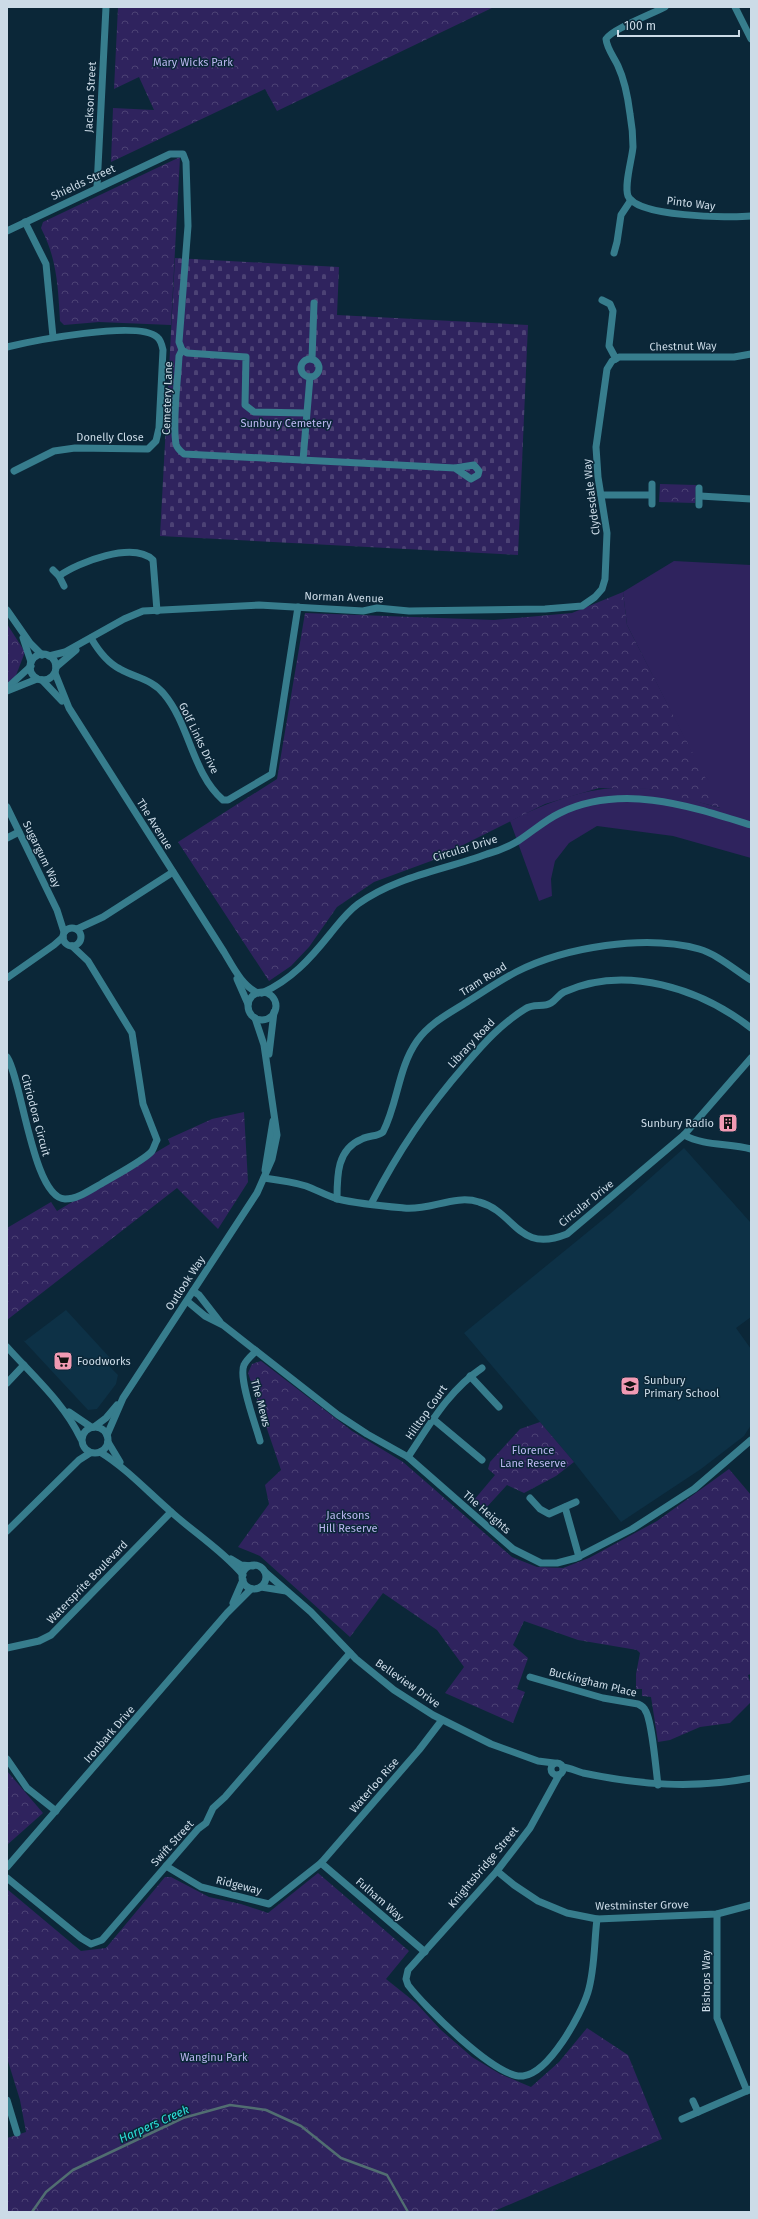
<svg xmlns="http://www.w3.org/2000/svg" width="758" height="2219" font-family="'Fira Sans',sans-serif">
<defs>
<pattern id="cemetery-stones" width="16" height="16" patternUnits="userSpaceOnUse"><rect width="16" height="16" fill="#2f235e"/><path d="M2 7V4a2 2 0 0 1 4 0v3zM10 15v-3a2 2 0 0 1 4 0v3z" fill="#4c4275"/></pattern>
<pattern id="park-crowns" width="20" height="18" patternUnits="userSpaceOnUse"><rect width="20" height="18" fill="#2f235e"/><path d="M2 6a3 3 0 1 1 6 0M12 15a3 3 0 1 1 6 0" fill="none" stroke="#4c4275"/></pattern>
</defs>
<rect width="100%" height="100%" fill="#0b2738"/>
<g fill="#0d3146">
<path d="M 684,1148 L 751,1223 L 751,1317 L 736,1328 L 751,1349 L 751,1425 L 744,1436 L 701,1469 L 621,1522 L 574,1462 L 464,1333 L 611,1213 Z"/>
<path d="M 66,1310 L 111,1359 L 107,1364 L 118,1375 L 116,1384 L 97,1409 L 88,1410 L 23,1340 L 25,1341 Z"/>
</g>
<path fill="#2f235e" d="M 674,561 L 751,565 L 751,858 L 673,836 L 597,826 L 569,843 L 555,861 L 551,879 L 552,896 L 539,901 L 510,821 C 554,799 599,782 649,789 C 673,792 697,802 720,808 L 627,625 L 623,592 Z"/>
<path fill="url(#cemetery-stones)" d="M 175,258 L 339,267 L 337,315 L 528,325 L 518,555 L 160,536 Z"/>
<g fill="url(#park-crowns)">
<path d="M 118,7 L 494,7 L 277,111 L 265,89 L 111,162 L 113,108 L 154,110 L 139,77 L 114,89 Z"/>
<path d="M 180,157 L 171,325 L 99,322 L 64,325 L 60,321 C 58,286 57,259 41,228 L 43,222 Z"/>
<path d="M 660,484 L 696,485 L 695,503 L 659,502 Z"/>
<path d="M 623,592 L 627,625 L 721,808 L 649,789 L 599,788 L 545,804 L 431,861 L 374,882 L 337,907 L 309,947 L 291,966 L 269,981 L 178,842 L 277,779 L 305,613 L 494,620 L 572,613 Z"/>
<path d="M 7,624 L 25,652 L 13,683 L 7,686 Z"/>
<path d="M 244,1112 L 248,1182 L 218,1229 L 177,1188 L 7,1320 L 7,1228 L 51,1202 L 57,1211 L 170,1144 L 168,1139 L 212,1119 Z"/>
<path d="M 261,1361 L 352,1431 L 403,1462 L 512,1557 L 537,1567 L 563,1568 L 589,1558 L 657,1521 L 729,1469 L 751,1495 L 751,1674 L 748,1675 L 751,1685 L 751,1702 L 730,1723 L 700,1727 L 670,1740 L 658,1742 L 651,1697 L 642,1696 L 642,1689 L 636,1689 L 636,1674 L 640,1653 L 637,1650 L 578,1640 L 524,1621 L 513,1645 L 528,1658 L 517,1689 L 525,1692 L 513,1723 L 445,1693 L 464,1667 L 437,1630 L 383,1593 L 350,1637 L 260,1556 L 238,1547 L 269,1504 L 265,1485 L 281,1470 L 248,1373 L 252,1364 Z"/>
<path d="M 540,1422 L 574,1462 L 556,1476 L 524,1493 L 507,1485 L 485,1509 L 474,1500 L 495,1475 L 488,1469 L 490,1462 L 520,1429 Z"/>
<path d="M 7,1771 L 43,1813 L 7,1845 Z"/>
<path d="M 318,1873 L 409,1951 L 386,1979 L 416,2003 L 441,2030 L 472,2057 L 500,2074 L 531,2087 L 559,2062 L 587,2028 L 628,2055 L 662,2139 L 492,2212 L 7,2212 L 7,2138 L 26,2132 L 20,2100 L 7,2058 L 7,1889 L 81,1951 L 106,1948 L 165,1877 L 171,1877 L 209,1897 L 241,1904 L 268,1913 Z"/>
</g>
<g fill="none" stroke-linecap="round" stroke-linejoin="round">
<path stroke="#516e71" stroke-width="2.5" d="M 32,2212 L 46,2192 L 73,2170 L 183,2118 L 230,2105 L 266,2110 L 301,2126 L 341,2158 L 387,2175 L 408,2212"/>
<g stroke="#377d8d" stroke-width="7">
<path d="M 665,7 C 652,14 612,29 606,39 C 607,49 614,57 618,66 C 625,81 628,98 630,114 C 632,125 633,136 633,147 C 632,159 624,185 628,196 C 636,217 730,218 751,216"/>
<path d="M 735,7 L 751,39"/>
<path d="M 97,187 L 106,7"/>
<path d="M 25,222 L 46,264 L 53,337"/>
<path d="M 7,231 L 170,154 L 183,154 L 186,162 L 188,226 L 179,342 L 182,350 L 179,356 C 178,379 172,422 176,444 C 177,448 180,451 184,454 L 455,468 L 474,465 L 479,471 L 478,475 L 471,479 L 455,468"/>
<path d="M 614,253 L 617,242 L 621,215 L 631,200"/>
<path d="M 602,300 L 610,304 L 613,311 L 609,346 L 616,359"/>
<path d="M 7,347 C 32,341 138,320 157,337 C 161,340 162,345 163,350 L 159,428 L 156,441 L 148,449 L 75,448 L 54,451 L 14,471"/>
<path d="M 182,350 L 187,353 L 246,357 L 245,405 L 254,412 L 306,413"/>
<path d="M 312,359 L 314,303"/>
<circle cx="310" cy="368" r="9"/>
<path d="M 303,460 L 310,377"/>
<path d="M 601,495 L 651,495"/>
<path d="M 700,496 L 751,499"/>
<path d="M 652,504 L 652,484"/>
<path d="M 699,505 L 699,488"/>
<path d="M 53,570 L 59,576 L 64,586"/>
<path d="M 59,576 C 79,562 133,541 153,560 L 157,611"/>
<path d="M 7,610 L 30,643 L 42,655"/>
<path d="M 23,638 L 31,662"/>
<path d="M 91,638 C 98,650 108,663 120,669 C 136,678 152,679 164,694 C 190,725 192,773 223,800 L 228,800 L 272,774 L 298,607"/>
<circle cx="43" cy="667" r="13"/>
<path d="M 49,656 L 65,652 L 124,619 L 143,611 L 259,605 L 363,611 L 377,608 L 409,611 L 545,609 L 582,606 L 595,597 L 602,589 L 605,579 L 607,533 L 598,477 L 596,447 L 607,369 L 612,361 L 619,357 L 734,357 L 751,354"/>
<path d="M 56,667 L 76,650"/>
<path d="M 55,673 L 69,708 L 224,952 C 233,967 242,986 258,993"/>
<path d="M 42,680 L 62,701"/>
<path d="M 7,688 L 31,666"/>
<path d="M 7,691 L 37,679"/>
<path d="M 7,807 L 57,910 L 64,932"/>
<path d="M 7,838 L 19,832"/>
<circle cx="72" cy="937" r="9"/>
<path d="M 77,929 L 103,917 L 173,872"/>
<path d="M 7,978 L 54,945 L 63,937"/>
<path d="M 237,979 L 248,1004"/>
<circle cx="262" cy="1006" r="14"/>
<path d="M 262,993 C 291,980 310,959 330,934 C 339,923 347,912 358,904 C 397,876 444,870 487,854 C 498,851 508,847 518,841 C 532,832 545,820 560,813 C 622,783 690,806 751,825"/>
<path d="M 269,1054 L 274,1012"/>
<path d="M 7,1057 C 22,1080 33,1198 65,1199 C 78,1199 90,1190 101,1184 C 112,1177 145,1160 152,1151 C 154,1148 155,1143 157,1140 L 143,1104 L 132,1033 L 88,961 L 72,946"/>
<path d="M 684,1135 C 704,1146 729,1143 751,1149"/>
<path d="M 265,1170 L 273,1121"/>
<path d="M 264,1178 C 279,1180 293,1182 306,1186 C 317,1190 327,1196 338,1199 C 359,1204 382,1206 404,1208 C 429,1211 455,1194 479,1202 C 516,1212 517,1254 567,1234 L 684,1135 L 751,1058"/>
<path d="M 337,1199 C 337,1175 337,1149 362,1139 C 369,1135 377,1137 383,1132 C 398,1103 398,1068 417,1041 C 430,1023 448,1014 467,1002 C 483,992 499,981 516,972 C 565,947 645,934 699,949 C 717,954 735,970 751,980"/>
<path d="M 371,1204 C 399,1150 426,1110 466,1064 C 484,1043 501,1024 525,1009 C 534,1003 543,1008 551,1003 C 556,1000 558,995 564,992 C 626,964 701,989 751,1028"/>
<path d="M 193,1291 L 199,1295 L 220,1322"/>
<path d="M 187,1301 L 205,1316 L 223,1325 L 338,1415 L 367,1434 L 408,1457 L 513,1549 L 541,1563 L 557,1563 L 576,1558 L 632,1529 L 694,1489 L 751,1440"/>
<path d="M 7,1347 C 33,1376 64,1403 81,1439"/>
<path d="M 256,1351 C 252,1355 246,1360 244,1365 C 238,1378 256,1426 260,1441"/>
<path d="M 470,1376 L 499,1407"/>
<path d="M 7,1383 L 24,1365"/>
<path d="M 69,1412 L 91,1427"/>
<path d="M 433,1419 L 482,1460"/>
<circle cx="95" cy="1440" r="13"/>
<path d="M 94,1427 L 106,1418 L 117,1405"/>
<path d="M 107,1435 L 123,1398 L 257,1193 L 272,1159 L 277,1135 L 264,1045 L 255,1018"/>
<path d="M 108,1442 L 120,1462"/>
<path d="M 100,1452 C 126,1468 146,1490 169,1510 C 193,1532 222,1550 243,1575"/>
<path d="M 408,1457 C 430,1424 449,1390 482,1368"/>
<path d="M 530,1498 L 540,1509 L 549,1514 L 576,1502"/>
<path d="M 565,1507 L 579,1557"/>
<path d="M 7,1531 L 79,1460 L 90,1453"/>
<path d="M 231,1559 L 241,1565 L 253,1566"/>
<circle cx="254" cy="1577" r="12"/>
<path d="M 265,1572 L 311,1612 L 356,1659 L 394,1690 L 433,1715 L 491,1744 L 538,1761 L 554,1763"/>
<path d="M 261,1587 L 286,1591"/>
<path d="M 233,1603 L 243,1580"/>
<path d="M 7,1648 L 39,1641 L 51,1635 L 171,1512"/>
<path d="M 530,1677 L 603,1698 L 638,1704 C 640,1705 644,1707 645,1710 C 652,1719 656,1771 658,1785"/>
<path d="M 7,1759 L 27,1788 L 56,1811"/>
<circle cx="557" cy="1769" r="6"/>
<path d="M 563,1767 C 570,1768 576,1771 583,1773 C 640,1785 694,1789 751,1778"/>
<path d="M 559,1775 L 530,1828 L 497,1871 L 408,1970 L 406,1979 L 408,1985 C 424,2006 496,2079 523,2076 C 549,2073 581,2015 588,1992 C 595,1969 594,1943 597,1919"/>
<path d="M 321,1863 L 425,1952"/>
<path d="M 166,1866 L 201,1887 L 269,1904 L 321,1863 L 419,1750 L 442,1720"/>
<path d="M 7,1867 L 227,1613 L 251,1589"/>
<path d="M 497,1871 L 514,1885 L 538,1901 L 567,1913 L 597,1919 L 717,1914 L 751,1905"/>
<path d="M 7,1878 L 81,1938 L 91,1944 L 102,1940 L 198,1829 L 206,1823 L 213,1808 L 225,1797 L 350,1653"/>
<path d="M 717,1914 L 717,2018 L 747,2091"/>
<path d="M 7,2100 L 17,2133"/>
<path d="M 693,2101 L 698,2112"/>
<path d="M 682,2119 L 751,2089"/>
</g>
</g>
<defs>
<g id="building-square" transform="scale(1)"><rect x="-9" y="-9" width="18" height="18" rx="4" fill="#f19ab3" stroke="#0b2738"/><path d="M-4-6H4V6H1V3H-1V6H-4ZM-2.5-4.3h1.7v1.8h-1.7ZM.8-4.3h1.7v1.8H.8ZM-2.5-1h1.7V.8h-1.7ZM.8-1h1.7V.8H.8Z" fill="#111"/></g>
<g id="supermarket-square" transform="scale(1)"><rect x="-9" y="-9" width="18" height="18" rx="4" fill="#f19ab3" stroke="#0b2738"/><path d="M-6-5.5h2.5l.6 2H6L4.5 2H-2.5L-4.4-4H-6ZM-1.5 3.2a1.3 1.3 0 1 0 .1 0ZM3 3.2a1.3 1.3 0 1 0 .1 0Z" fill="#111"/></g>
<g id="school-square" transform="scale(1)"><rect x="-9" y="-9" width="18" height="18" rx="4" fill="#f19ab3" stroke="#0b2738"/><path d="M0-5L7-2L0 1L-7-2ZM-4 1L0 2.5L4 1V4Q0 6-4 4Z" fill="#111"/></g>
</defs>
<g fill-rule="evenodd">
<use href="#building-square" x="728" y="1123"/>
<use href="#supermarket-square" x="63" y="1361"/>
<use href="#school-square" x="630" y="1386"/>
</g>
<g text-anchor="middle" stroke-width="3" stroke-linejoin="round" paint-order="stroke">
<g font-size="11" fill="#bcb7f1" stroke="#0b2738">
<text x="193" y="66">Mary Wicks Park</text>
<text x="286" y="427">Sunbury Cemetery</text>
<text x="533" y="1454">Florence<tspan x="533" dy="13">Lane Reserve</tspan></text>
<text x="348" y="1519">Jacksons<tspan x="348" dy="13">Hill Reserve</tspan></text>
<text x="214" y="2061">Wanginu Park</text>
</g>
<g font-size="11" fill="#ccdbe7" stroke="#0b2738">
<text transform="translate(90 97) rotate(-87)" y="4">Jackson Street</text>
<text transform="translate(83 182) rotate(-25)" y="4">Shields Street</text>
<text transform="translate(691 203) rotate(7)" y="4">Pinto Way</text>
<text transform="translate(683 346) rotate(-1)" y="4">Chestnut Way</text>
<text transform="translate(167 398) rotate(-88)" y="4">Cemetery Lane</text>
<text x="110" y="441">Donelly Close</text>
<text transform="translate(591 497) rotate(-97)" y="4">Clydesdale Way</text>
<text transform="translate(344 597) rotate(2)" y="4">Norman Avenue</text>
<text transform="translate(199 738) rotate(64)" y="4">Golf Links Drive</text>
<text transform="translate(155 824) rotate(58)" y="4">The Avenue</text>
<text transform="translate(465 848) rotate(-17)" y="4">Circular Drive</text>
<text transform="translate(42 854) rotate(64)" y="4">Sugargum Way</text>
<text transform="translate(483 979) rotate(-32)" y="4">Tram Road</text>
<text transform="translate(471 1043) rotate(-47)" y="4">Library Road</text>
<text transform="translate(36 1115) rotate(75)" y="4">Citriodora Circuit</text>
<text transform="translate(586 1203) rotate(-39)" y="4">Circular Drive</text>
<text transform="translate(185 1283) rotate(-57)" y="4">Outlook Way</text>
<text transform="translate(261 1403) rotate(75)" y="4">The Mews</text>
<text transform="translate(426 1412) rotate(-55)" y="4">Hilltop Court</text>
<text transform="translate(487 1512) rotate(41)" y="4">The Heights</text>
<text transform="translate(87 1582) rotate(-46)" y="4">Watersprite Boulevard</text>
<text transform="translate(593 1682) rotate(14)" y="4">Buckingham Place</text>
<text transform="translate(408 1683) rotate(35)" y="4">Belleview Drive</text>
<text transform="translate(109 1734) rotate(-49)" y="4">Ironbark Drive</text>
<text transform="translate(374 1785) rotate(-49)" y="4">Waterloo Rise</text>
<text transform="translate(172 1843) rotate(-48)" y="4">Swift Street</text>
<text transform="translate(483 1867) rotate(-50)" y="4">Knightsbridge Street</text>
<text transform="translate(239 1885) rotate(14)" y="4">Ridgeway</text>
<text transform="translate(380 1899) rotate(41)" y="4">Fulham Way</text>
<text transform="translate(642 1905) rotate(-1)" y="4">Westminster Grove</text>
<text transform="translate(706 1981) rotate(-90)" y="4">Bishops Way</text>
</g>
<g font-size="11" fill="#ccdbe7" stroke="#0b2738" text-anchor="start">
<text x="714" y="1127" text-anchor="end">Sunbury Radio</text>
<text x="77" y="1365">Foodworks</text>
<text x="644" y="1384">Sunbury<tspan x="644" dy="13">Primary School</tspan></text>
</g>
<g font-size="12" font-style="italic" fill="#2ddfd7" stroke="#0b2738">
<text transform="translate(154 2124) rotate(-24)" y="4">Harpers Creek</text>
</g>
</g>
<rect width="758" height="2219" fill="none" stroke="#ccdbe7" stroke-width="16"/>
<path d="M618 30v6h121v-6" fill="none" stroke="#ccdbe7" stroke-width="2"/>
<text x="624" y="30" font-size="12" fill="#ccdbe7" stroke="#0b2738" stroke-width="3" paint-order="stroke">100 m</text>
</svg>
